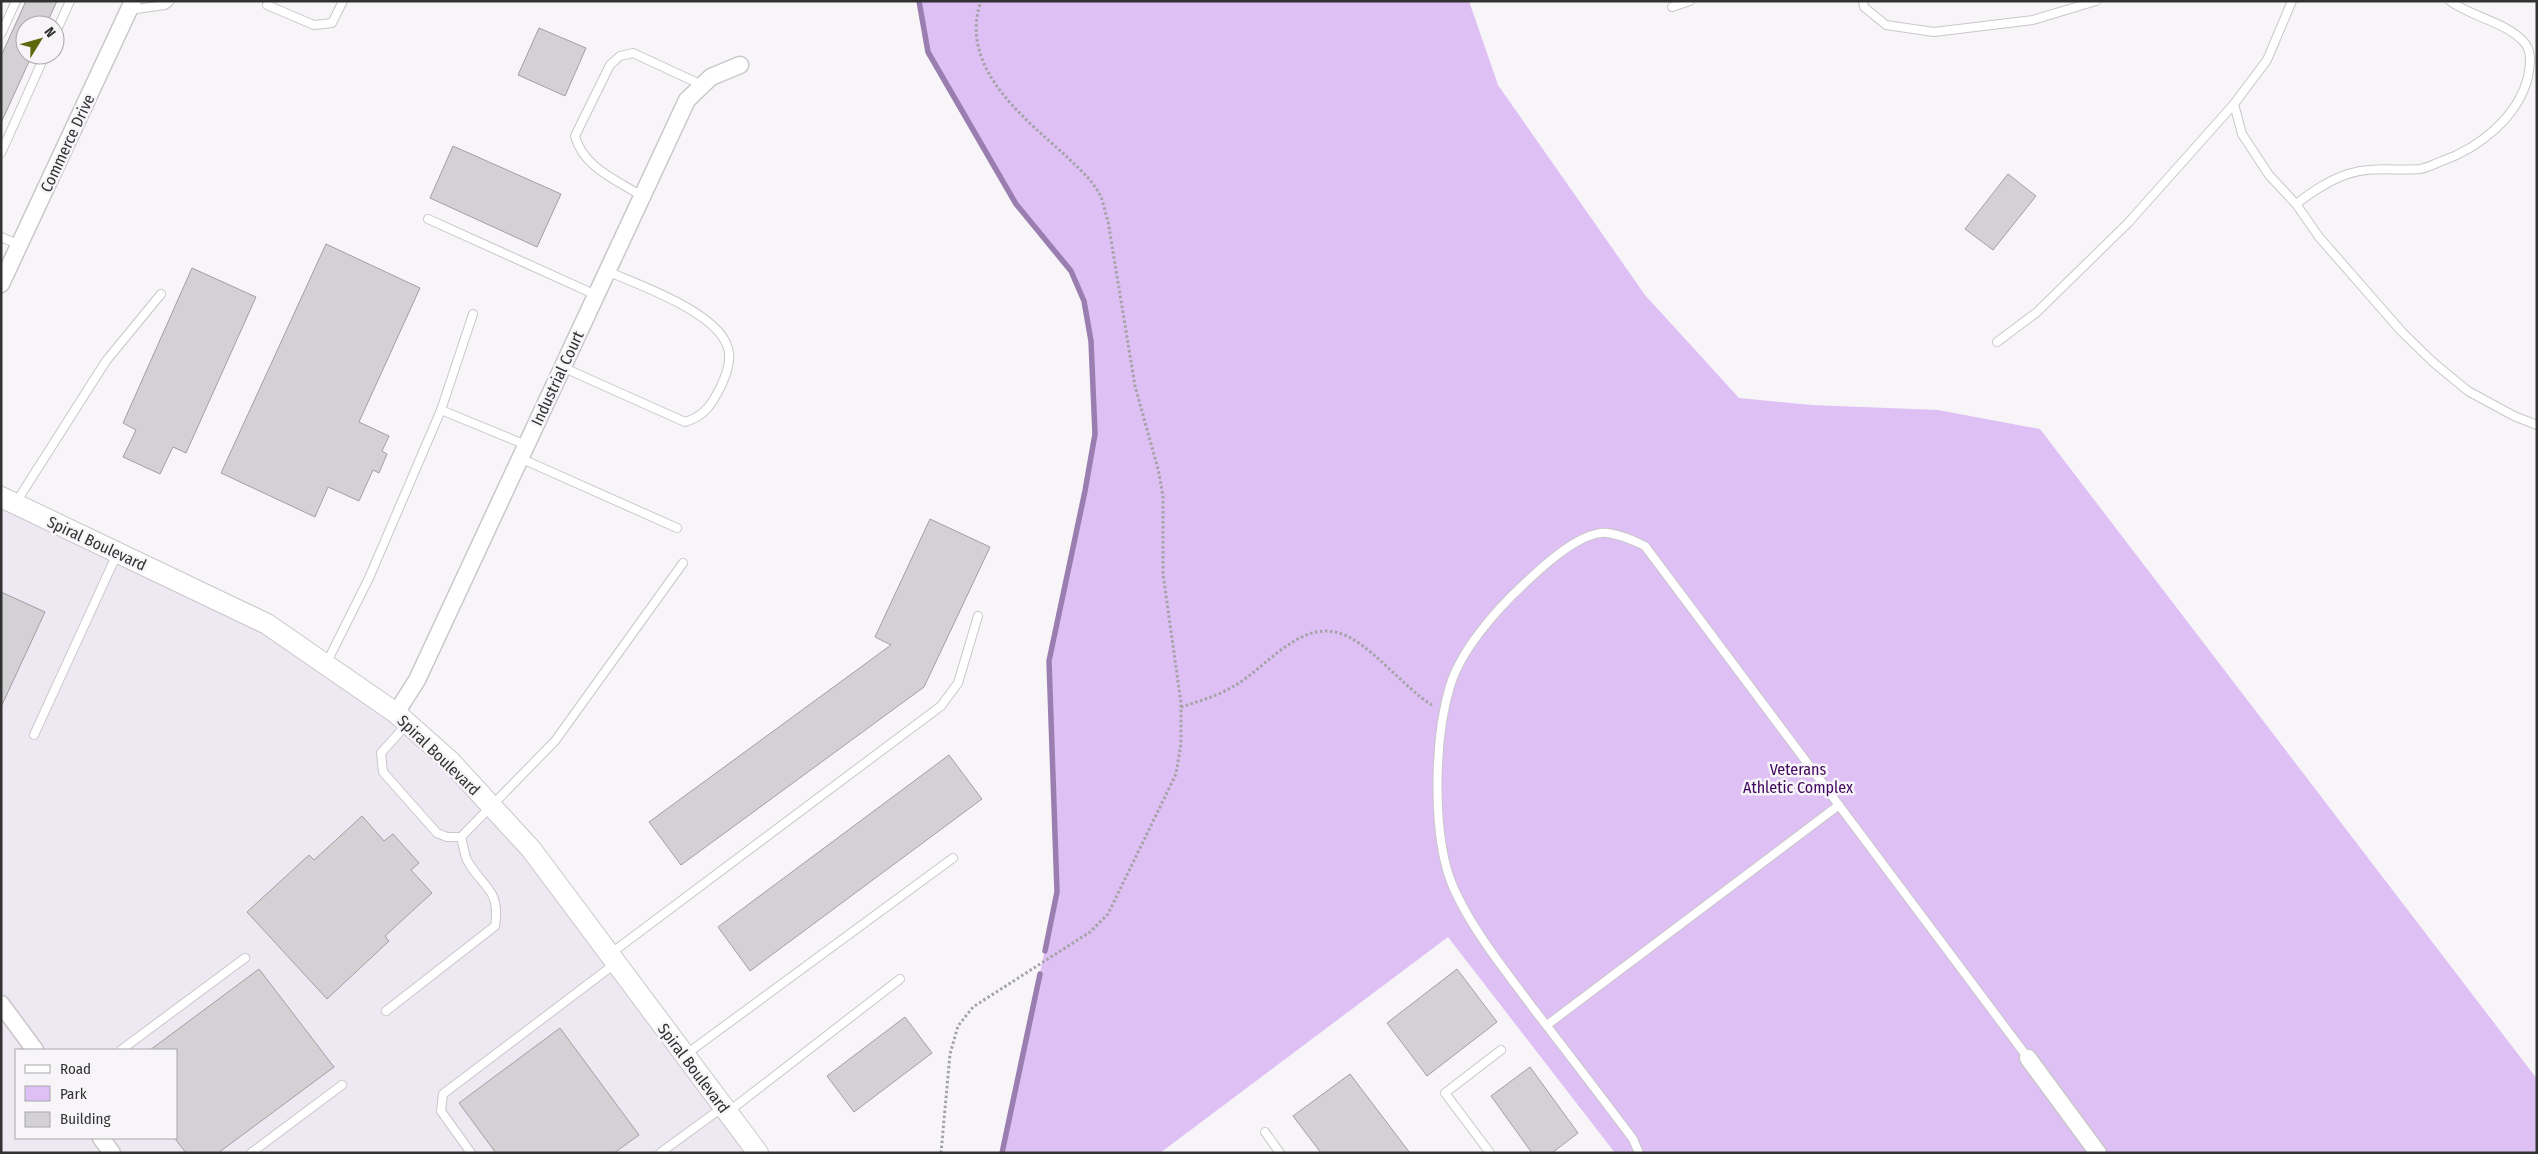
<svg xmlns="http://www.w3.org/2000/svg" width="2538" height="1154" font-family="'Fira Sans Condensed',sans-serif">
<rect width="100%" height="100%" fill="#f7f5f8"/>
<path fill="#ede8f2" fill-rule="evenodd" d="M 1,497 L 267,624 L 450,761 L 758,1153 L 1,1153 ZM 16,1050 L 176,1050 L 176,1138 L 16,1138 Z"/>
<path fill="#dec0f5" d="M 919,1 L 1469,1 L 1498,85 L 1645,295 L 1739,398 L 1811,405 L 1938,410 L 2040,429 L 2537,1079 L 2537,1153 L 1615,1153 L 1448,937 L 1160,1153 L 1002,1153 L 1057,892 L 1049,661 L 1085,491 L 1095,434 L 1091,341 L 1084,301 L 1071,271 L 1016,204 L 928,52 Z"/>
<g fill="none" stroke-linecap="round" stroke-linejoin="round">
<g stroke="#9a7eb0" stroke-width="5.5">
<path d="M 919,1 L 928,52 L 1016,204 L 1071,271 L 1084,301 L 1091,341 L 1095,434 L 1085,491 L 1049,661 L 1057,892 L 1045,951"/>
<path d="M 1002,1153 L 1040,974"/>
</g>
</g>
<g fill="#d3d1d4" stroke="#a19fa2">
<path d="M 26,1 L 57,1 L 46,25 L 25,25 L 25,55 L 32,55 L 1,123 L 1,56 Z"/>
<path d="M 539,28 L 586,48 L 565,96 L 518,75 Z"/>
<path d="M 453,146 L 561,194 L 537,247 L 430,198 Z"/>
<path d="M 2008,174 L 2036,196 L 1993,250 L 1965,229 Z"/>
<path d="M 326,244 L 420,288 L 359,422 L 389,436 L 382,451 L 387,454 L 379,473 L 373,470 L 359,501 L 328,487 L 315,517 L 221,473 Z"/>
<path d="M 192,268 L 256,297 L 186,453 L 173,447 L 160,474 L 123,457 L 136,430 L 123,423 Z"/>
<path d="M 930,519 L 990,547 L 924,687 L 681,865 L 649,822 L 891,645 L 875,637 Z"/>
<path d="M 1,592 L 45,612 L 1,707 Z"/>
<path d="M 949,755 L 982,799 L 750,971 L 718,927 Z"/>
<path d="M 362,816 L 384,841 L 393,834 L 419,863 L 411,870 L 432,893 L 385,936 L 389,941 L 327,999 L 247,912 L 309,855 L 314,860 Z"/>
<path d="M 259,969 L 334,1067 L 218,1153 L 186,1153 L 176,1140 L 176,1050 L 150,1050 Z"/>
<path d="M 1457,969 L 1497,1022 L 1427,1076 L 1387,1023 Z"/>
<path d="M 905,1017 L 932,1053 L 854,1112 L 827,1076 Z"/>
<path d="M 560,1028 L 639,1135 L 614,1153 L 496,1153 L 459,1103 Z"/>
<path d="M 1530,1067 L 1578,1133 L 1552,1153 L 1532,1153 L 1491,1096 Z"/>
<path d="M 1350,1074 L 1410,1153 L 1321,1153 L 1293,1116 Z"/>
</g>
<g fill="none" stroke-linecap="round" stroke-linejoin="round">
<g stroke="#c9c7ca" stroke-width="10">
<g id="service">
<path d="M 1863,1 L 1864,7 L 1886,25 L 1934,32 L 2033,20 L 2096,1"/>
<path d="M 267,5 L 314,25 L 332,23 L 343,1"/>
<path d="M 1672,7 L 1690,1"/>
<path d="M 129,10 L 165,5 L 170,1"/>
<path d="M 1,34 L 16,1"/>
<path d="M 55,34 L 70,1"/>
<path d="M 2234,104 L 2242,134 L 2269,175 L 2296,204 L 2319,237 L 2402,332 L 2434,363 L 2468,391 L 2514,416 L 2537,425"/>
<path d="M 1,153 L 45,55"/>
<path d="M 642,196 C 616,180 583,167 575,136 L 610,65 L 620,56 L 633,53 L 702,85"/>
<path d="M 2296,204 C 2312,192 2329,180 2348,174 C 2372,166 2396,171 2420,169 C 2427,168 2435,164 2442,161 C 2479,148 2518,117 2528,77 C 2530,65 2533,51 2523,41 C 2505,22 2472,17 2450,1"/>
<path d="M 428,219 L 596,295"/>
<path d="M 1,237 L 20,245"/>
<path d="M 1997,342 L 2037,312 L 2128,223 L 2234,104 L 2267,60 L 2292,1"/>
<path d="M 562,367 L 685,422 C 705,416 712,404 721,386 C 727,373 733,357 726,343 C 711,310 639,285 607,271"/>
<path d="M 441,410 L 526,445"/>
<path d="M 520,458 L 677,528"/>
<path d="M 15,504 L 106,361 L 161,294"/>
<path d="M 326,664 L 369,578 L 441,410 L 473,314"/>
<path d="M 407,724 L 381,753 L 383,772 L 437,833 L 447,837 L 461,837 L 555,741 L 683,563"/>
<path d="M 34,735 L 117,554"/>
<path d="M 610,954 L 941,706 L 958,683 L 978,616"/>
<path d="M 386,1011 L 495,926 C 501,888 482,888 467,860 C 464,853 463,844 461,837"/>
<path d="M 1547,1025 L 1839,805"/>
<path d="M 121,1050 L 245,958"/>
<path d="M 685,1055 L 953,858"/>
<path d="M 728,1112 L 900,979"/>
<path d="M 1265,1132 L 1280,1153"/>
<path d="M 251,1153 L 342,1085"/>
<path d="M 471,1153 L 441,1111 L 443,1094 L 616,963"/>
<path d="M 660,1153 L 723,1107"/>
<path d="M 1490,1153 L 1445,1093 L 1501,1050"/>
<path d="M 1639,1153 L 1633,1139 C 1600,1095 1567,1052 1533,1008 C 1505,970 1475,934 1455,891 C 1431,841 1434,739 1450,686 C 1461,650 1496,610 1523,585 C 1542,567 1581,530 1608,533 C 1621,535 1633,540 1645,546 L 2028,1058"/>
</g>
</g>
<g stroke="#c9c7ca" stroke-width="19">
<g id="minor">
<path d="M 1,284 L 133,1"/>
<path d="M 396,713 L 417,680 L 687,100 L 711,77 L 740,65"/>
<path d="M 1,1004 L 35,1050"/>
<path d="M 2028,1058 L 2098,1153"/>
<path d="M 101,1138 L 112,1153"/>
</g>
</g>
<g stroke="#c9c7ca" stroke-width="22">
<path id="tertiary" d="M 1,497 L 267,624 L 396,713 L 450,761 L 531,849 L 758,1153"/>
</g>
<g stroke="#a4a3a5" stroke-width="3" stroke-dasharray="2.5 2.5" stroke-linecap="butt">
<path d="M 1181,707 C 1199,701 1218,696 1234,686 C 1265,669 1298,621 1339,633 C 1368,641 1404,688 1432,705"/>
<path d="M 941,1153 L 950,1054 L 958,1026 L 973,1007 L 1090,932 L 1108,914 L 1176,774 L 1181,744 L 1181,703 L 1163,574 L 1163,496 L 1158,469 L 1135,386 L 1108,221 C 1105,213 1104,203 1100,195 C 1092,179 1077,167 1065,155 C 1023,117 958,67 981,1"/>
</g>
<use href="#service" stroke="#fff" stroke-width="8"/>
<use href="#minor" stroke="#fff" stroke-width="16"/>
<use href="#tertiary" stroke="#fff" stroke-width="20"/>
</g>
<g text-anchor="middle" stroke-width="5" stroke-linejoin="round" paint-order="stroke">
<g font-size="16" fill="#323233" stroke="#f7f5f8">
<text transform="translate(67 143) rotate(-65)" y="6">Commerce Drive</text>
<text transform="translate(557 378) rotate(-65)" y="6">Industrial Court</text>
<text transform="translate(97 543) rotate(25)" y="6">Spiral Boulevard</text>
<text transform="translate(439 755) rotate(44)" y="6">Spiral Boulevard</text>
<text transform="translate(694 1068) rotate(53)" y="6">Spiral Boulevard</text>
</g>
<g font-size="16" fill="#41075d" stroke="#f7f5f8">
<text x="1798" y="775">Veterans<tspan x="1798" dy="18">Athletic Complex</tspan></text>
</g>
</g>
<rect width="2538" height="1154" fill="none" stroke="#323233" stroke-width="5"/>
<rect x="15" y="1049" width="162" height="90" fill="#f7f5f8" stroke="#a8a7a9"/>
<rect x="25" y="1065" width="25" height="8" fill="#ffffff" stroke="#a8a7a9"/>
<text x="60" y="1074" font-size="15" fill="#323233">Road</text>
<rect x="25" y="1086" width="25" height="15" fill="#dec0f5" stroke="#a8a7a9"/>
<text x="60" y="1099" font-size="15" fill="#323233">Park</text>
<rect x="25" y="1112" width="25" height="15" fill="#d3d1d4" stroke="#a8a7a9"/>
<text x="60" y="1124" font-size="15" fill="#323233">Building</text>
<g transform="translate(40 40) rotate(53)"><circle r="24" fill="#f7f5f8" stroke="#a8a7a9"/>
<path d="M0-4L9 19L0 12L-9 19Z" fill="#5d680c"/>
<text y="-8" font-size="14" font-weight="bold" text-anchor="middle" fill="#323233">N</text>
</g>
</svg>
